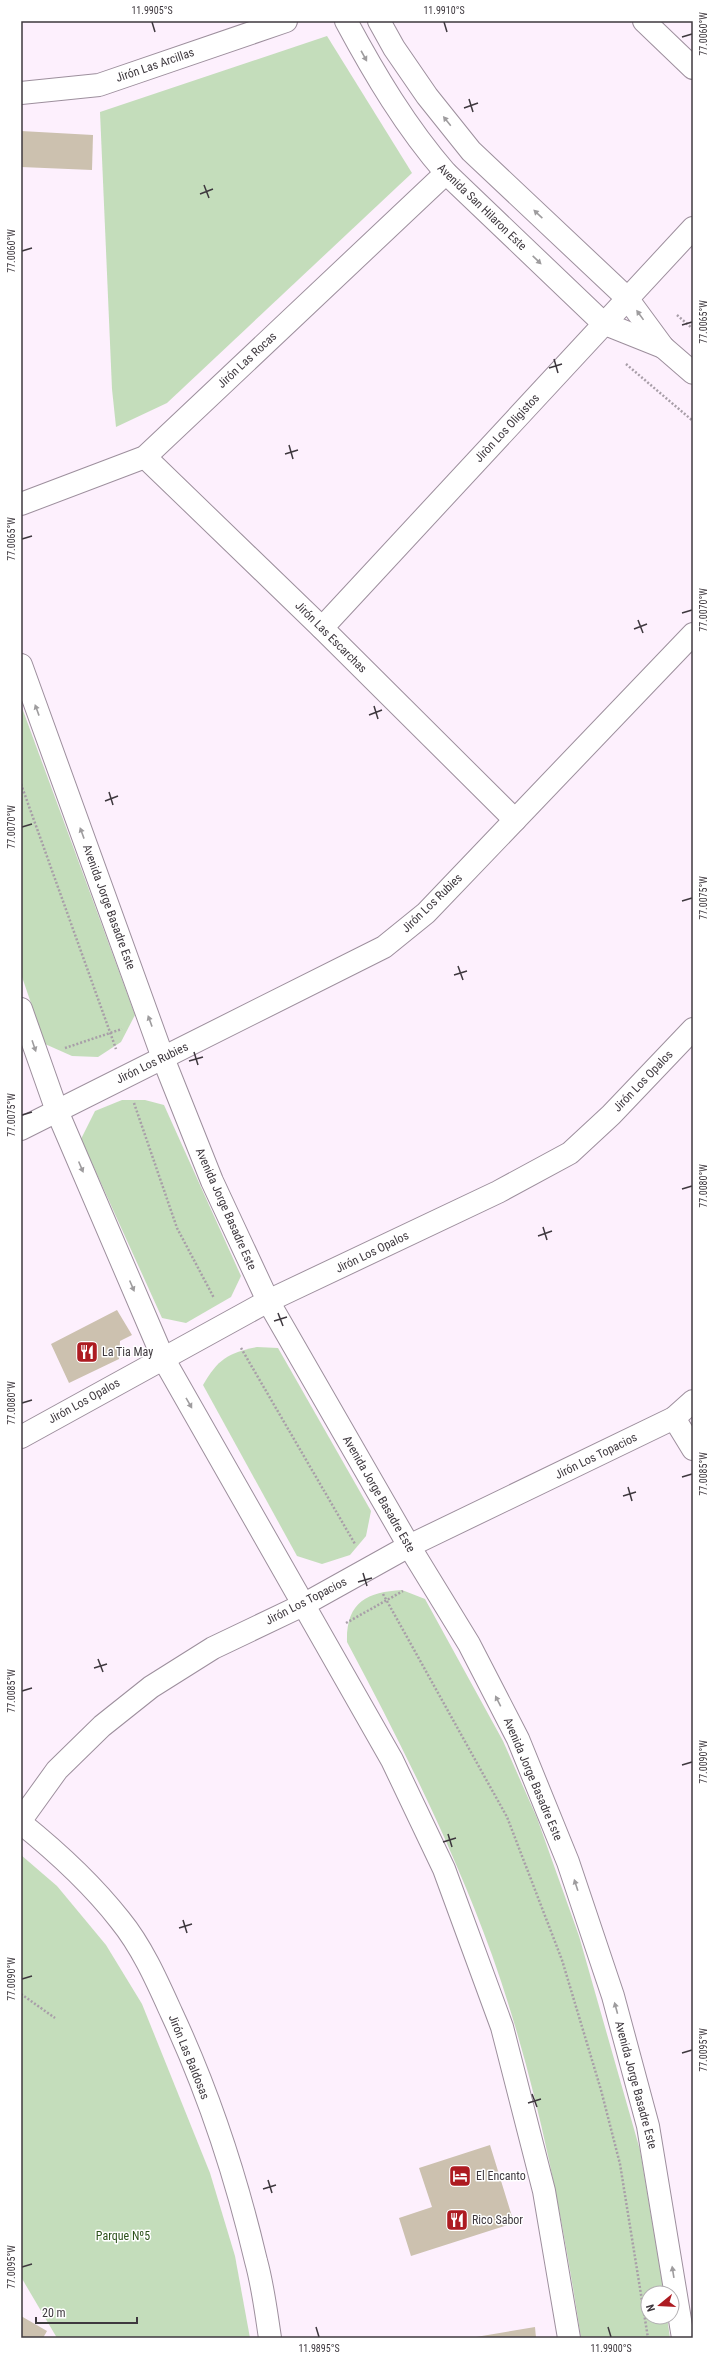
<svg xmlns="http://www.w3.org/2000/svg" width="714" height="2359" font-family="'Roboto Condensed',sans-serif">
<rect width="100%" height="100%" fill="#fdf0fd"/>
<g fill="#c4ddbb">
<path d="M 327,36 L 412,173 L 167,403 L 116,427 L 112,389 L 100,112 Z"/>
<path d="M 21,705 L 135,1015 L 121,1042 L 98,1057 L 72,1056 L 45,1044 L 21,974 Z"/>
<path d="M 122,1100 L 145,1100 L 164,1105 L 241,1276 L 231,1297 L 186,1323 L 162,1318 L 81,1139 L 95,1111 Z"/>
<path d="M 257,1347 L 278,1348 L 371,1511 L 366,1536 L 350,1555 L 322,1564 L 297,1556 L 203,1385 C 218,1359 228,1353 257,1347 Z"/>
<path d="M 402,1590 L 425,1599 L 503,1741 L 537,1818 L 579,1936 L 640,2150 L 664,2293 L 648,2293 L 648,2317 L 667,2317 L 670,2338 L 581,2338 C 561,2208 536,2079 492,1955 C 453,1847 401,1743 347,1642 C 346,1602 367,1592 402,1590 Z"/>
<path d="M 21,1855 L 57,1886 L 106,1945 L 142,2004 L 210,2173 L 235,2256 L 250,2338 L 57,2338 L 21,2277 Z"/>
</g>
<g fill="#ccc1af">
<path d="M 21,131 L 93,135 L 92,170 L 21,167 Z"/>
<path d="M 117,1310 L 132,1335 L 120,1341 L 119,1359 L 69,1383 L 51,1344 Z"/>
<path d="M 490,2145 L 514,2223 L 411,2256 L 399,2218 L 432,2207 L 419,2168 Z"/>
<path d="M 21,2316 L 47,2331 L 43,2338 L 21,2338 Z"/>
<path d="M 535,2327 L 536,2338 L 476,2338 L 476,2337 Z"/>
</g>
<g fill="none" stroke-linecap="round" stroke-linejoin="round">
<g stroke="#9d8f9d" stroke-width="24">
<g id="street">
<path d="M 644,21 L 693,68"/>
<path d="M 21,93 L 99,85 L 286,21"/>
<path d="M 145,457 L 322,628 L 515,820"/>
<path d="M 21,504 L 145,457 L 446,173"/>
<path d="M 322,628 L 693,228"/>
<path d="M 21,1129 L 384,947 L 426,913 L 693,634"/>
<path d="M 674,1418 L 693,1449"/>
<path d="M 21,1437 L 268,1301 L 498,1192 L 570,1153 L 611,1115 L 693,1029"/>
<path d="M 21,1820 L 57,1770 L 102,1726 L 151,1687 L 213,1648 L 303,1605 L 409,1546 L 674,1418 L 693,1401"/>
<path d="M 21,1823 C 57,1852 91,1883 120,1920 C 142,1947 157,1981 171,2012 C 208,2091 236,2176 256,2261 C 263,2286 266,2312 270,2338"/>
</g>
</g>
<g stroke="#9d8f9d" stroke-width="24">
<g id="secondary">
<path d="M 346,21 C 375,75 406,127 446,173 L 603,323 L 663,347"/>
<path d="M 379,21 L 394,48 L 427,96 L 471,151 L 627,298 L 663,347 L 693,373"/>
<path d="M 21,665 L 163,1058 L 212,1181 L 268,1301 L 409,1546 L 469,1644 L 518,1739 L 568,1862 L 613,1996 L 648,2126 L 683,2338"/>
<path d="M 21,1009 L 57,1111 L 163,1358 L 392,1760 L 444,1869 L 502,2027 L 544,2191 L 569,2338"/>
</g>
</g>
<g stroke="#a89ea8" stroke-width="2.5" stroke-dasharray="2 2" stroke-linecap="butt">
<path d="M 677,315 L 693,329"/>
<path d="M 626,364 L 693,421"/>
<path d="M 21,784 L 116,1049"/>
<path d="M 65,1048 L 122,1029"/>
<path d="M 134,1103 L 177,1228 L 214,1298"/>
<path d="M 241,1348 L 355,1544"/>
<path d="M 383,1594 L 507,1817 L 562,1960 L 601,2090 L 620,2164 L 648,2338"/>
<path d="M 346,1623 L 403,1591"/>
<path d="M 21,1994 L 55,2018"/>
</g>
<use href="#street" stroke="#fff" stroke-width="22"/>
<use href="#secondary" stroke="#fff" stroke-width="22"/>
</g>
<defs><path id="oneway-solid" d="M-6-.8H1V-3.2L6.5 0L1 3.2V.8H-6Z"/></defs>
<g fill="#9e9c9e">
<use href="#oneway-solid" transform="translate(364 56) rotate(61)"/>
<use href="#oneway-solid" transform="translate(447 121) rotate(-129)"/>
<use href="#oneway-solid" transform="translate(538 214) rotate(-137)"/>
<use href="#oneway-solid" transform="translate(537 260) rotate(44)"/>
<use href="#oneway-solid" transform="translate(640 315) rotate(-126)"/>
<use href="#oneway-solid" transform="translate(37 710) rotate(-110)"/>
<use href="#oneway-solid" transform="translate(82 833) rotate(-110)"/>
<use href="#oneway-solid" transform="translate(150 1021) rotate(-110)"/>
<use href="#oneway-solid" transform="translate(34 1046) rotate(71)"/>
<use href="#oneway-solid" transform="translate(81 1167) rotate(67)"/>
<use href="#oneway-solid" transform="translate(132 1286) rotate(67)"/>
<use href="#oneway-solid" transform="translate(189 1403) rotate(60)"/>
<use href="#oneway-solid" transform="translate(498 1701) rotate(-117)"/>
<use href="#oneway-solid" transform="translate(576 1885) rotate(-108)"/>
<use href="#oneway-solid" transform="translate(616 2008) rotate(-105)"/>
<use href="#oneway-solid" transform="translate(673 2272) rotate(-99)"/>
</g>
<path fill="none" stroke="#3e383e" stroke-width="1.5" d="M 152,22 L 155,32M 444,22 L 447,32M 682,37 L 692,34M 469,99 L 473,112M 464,108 L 478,103M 204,185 L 209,198M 200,194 L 213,189M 22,251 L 32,248M 682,325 L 692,322M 554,359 L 558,373M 549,368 L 562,364M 289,445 L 293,459M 285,454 L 298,450M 22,539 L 32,536M 682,613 L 692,610M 638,620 L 643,633M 634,629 L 647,624M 374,706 L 378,719M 369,715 L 382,710M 109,792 L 113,805M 105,801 L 118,796M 22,827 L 32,824M 682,901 L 692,898M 458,966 L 463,980M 454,975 L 467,971M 194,1052 L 198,1065M 189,1061 L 203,1057M 22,1115 L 32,1112M 682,1189 L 692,1186M 543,1227 L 547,1240M 538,1236 L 552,1231M 278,1313 L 283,1326M 274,1321 L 287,1317M 22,1403 L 32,1400M 682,1477 L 692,1474M 628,1487 L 632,1501M 623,1496 L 636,1492M 363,1573 L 367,1586M 358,1582 L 372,1578M 98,1659 L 103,1672M 94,1668 L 107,1664M 22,1691 L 32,1688M 682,1765 L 692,1762M 448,1834 L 452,1847M 443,1842 L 456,1838M 183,1920 L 187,1933M 179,1928 L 192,1924M 22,1979 L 32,1976M 682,2053 L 692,2050M 532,2094 L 537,2107M 528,2103 L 541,2099M 268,2180 L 272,2193M 263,2189 L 276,2185M 22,2267 L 32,2264M 316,2327 L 319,2337M 608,2327 L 611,2337"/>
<defs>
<g id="restaurant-square" transform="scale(1.15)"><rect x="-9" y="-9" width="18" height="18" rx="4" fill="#ad1b21" stroke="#fff"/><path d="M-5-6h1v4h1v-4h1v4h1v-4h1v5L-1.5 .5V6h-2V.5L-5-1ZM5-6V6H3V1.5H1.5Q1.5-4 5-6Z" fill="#fff"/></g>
<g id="hotel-square" transform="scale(1.15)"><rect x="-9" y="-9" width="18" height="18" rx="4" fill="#ad1b21" stroke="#fff"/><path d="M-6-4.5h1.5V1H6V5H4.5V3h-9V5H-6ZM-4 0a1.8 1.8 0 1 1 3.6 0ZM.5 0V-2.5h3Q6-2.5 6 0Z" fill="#fff"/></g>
</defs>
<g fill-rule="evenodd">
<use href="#restaurant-square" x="87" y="1352"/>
<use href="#hotel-square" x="460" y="2176"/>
<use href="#restaurant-square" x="457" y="2220"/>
</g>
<g text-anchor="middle" stroke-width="3" stroke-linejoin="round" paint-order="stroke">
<g font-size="12" fill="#3e383e" stroke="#fff">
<text transform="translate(155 65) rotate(-19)" y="4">Jirón Las Arcillas</text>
<text transform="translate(482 207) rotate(44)" y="4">Avenida San Hilaron Este</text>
<text transform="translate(247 360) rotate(-43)" y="4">Jirón Las Rocas</text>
<text transform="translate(507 428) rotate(-47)" y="4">Jiròn Los Oligistos</text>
<text transform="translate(331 637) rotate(45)" y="4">Jirón Las Escarchas</text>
<text transform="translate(432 903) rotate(-44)" y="4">Jirón Los Rubies</text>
<text transform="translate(109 907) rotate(70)" y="4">Avenida Jorge Basadre Este</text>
<text transform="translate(152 1063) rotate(-26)" y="4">Jirón Los Rubies</text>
<text transform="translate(643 1081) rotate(-46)" y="4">Jirón Los Opalos</text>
<text transform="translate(226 1209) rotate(66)" y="4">Avenida Jorge Basadre Este</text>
<text transform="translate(372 1252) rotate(-26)" y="4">Jirón Los Opalos</text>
<text transform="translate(84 1401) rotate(-29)" y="4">Jirón Los Opalos</text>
<text transform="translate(596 1456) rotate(-26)" y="4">Jirón Los Topacios</text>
<text transform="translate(379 1494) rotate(60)" y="4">Avenida Jorge Basadre Este</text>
<text transform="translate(306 1601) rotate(-27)" y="4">Jirón Los Topacios</text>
<text transform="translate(533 1779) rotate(67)" y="4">Avenida Jorge Basadre Este</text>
<text transform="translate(189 2057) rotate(68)" y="4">Jirón Las Baldosas</text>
<text transform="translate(636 2085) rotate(75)" y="4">Avenida Jorge Basadre Este</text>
</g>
<g font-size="12" fill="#3e383e" stroke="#fff" text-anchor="start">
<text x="102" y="1356">La Tia May</text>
<text x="476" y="2180">El Encanto</text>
<text x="472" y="2224">Rico Sabor</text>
</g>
<g font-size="12" fill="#2c511a" stroke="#fff">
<text x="123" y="2240">Parque Nº5</text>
</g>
</g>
<rect width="714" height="2359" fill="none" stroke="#ffffff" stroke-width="44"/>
<g transform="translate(660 2305) rotate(252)"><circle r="19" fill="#ffffff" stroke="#b2afb2"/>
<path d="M0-3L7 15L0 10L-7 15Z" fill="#ad1b21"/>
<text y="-6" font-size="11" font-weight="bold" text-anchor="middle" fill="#3e383e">N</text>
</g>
<path d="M36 2317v6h101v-6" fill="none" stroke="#3e383e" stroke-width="2"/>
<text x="42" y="2317" font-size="12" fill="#3e383e" stroke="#ffffff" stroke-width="3" paint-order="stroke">20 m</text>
<rect x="22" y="22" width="670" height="2315" fill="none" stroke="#3e383e" stroke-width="1.5"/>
<g font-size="10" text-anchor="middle" fill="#3e383e">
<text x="152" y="14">11.9905°S</text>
<text x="444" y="14">11.9910°S</text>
<text transform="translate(703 34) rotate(-90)" y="4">77.0060°W</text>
<text transform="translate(11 251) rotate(-90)" y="4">77.0060°W</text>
<text transform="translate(703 322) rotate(-90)" y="4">77.0065°W</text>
<text transform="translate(11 539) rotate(-90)" y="4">77.0065°W</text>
<text transform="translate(703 610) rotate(-90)" y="4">77.0070°W</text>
<text transform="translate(11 827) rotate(-90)" y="4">77.0070°W</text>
<text transform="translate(703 898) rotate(-90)" y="4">77.0075°W</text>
<text transform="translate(11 1115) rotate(-90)" y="4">77.0075°W</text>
<text transform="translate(703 1186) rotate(-90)" y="4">77.0080°W</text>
<text transform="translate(11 1403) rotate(-90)" y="4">77.0080°W</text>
<text transform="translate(703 1474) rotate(-90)" y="4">77.0085°W</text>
<text transform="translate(11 1691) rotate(-90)" y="4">77.0085°W</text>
<text transform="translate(703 1762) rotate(-90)" y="4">77.0090°W</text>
<text transform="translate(11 1979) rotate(-90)" y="4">77.0090°W</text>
<text transform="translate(703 2050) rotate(-90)" y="4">77.0095°W</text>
<text transform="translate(11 2267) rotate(-90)" y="4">77.0095°W</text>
<text x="319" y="2352">11.9895°S</text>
<text x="611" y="2352">11.9900°S</text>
</g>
</svg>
